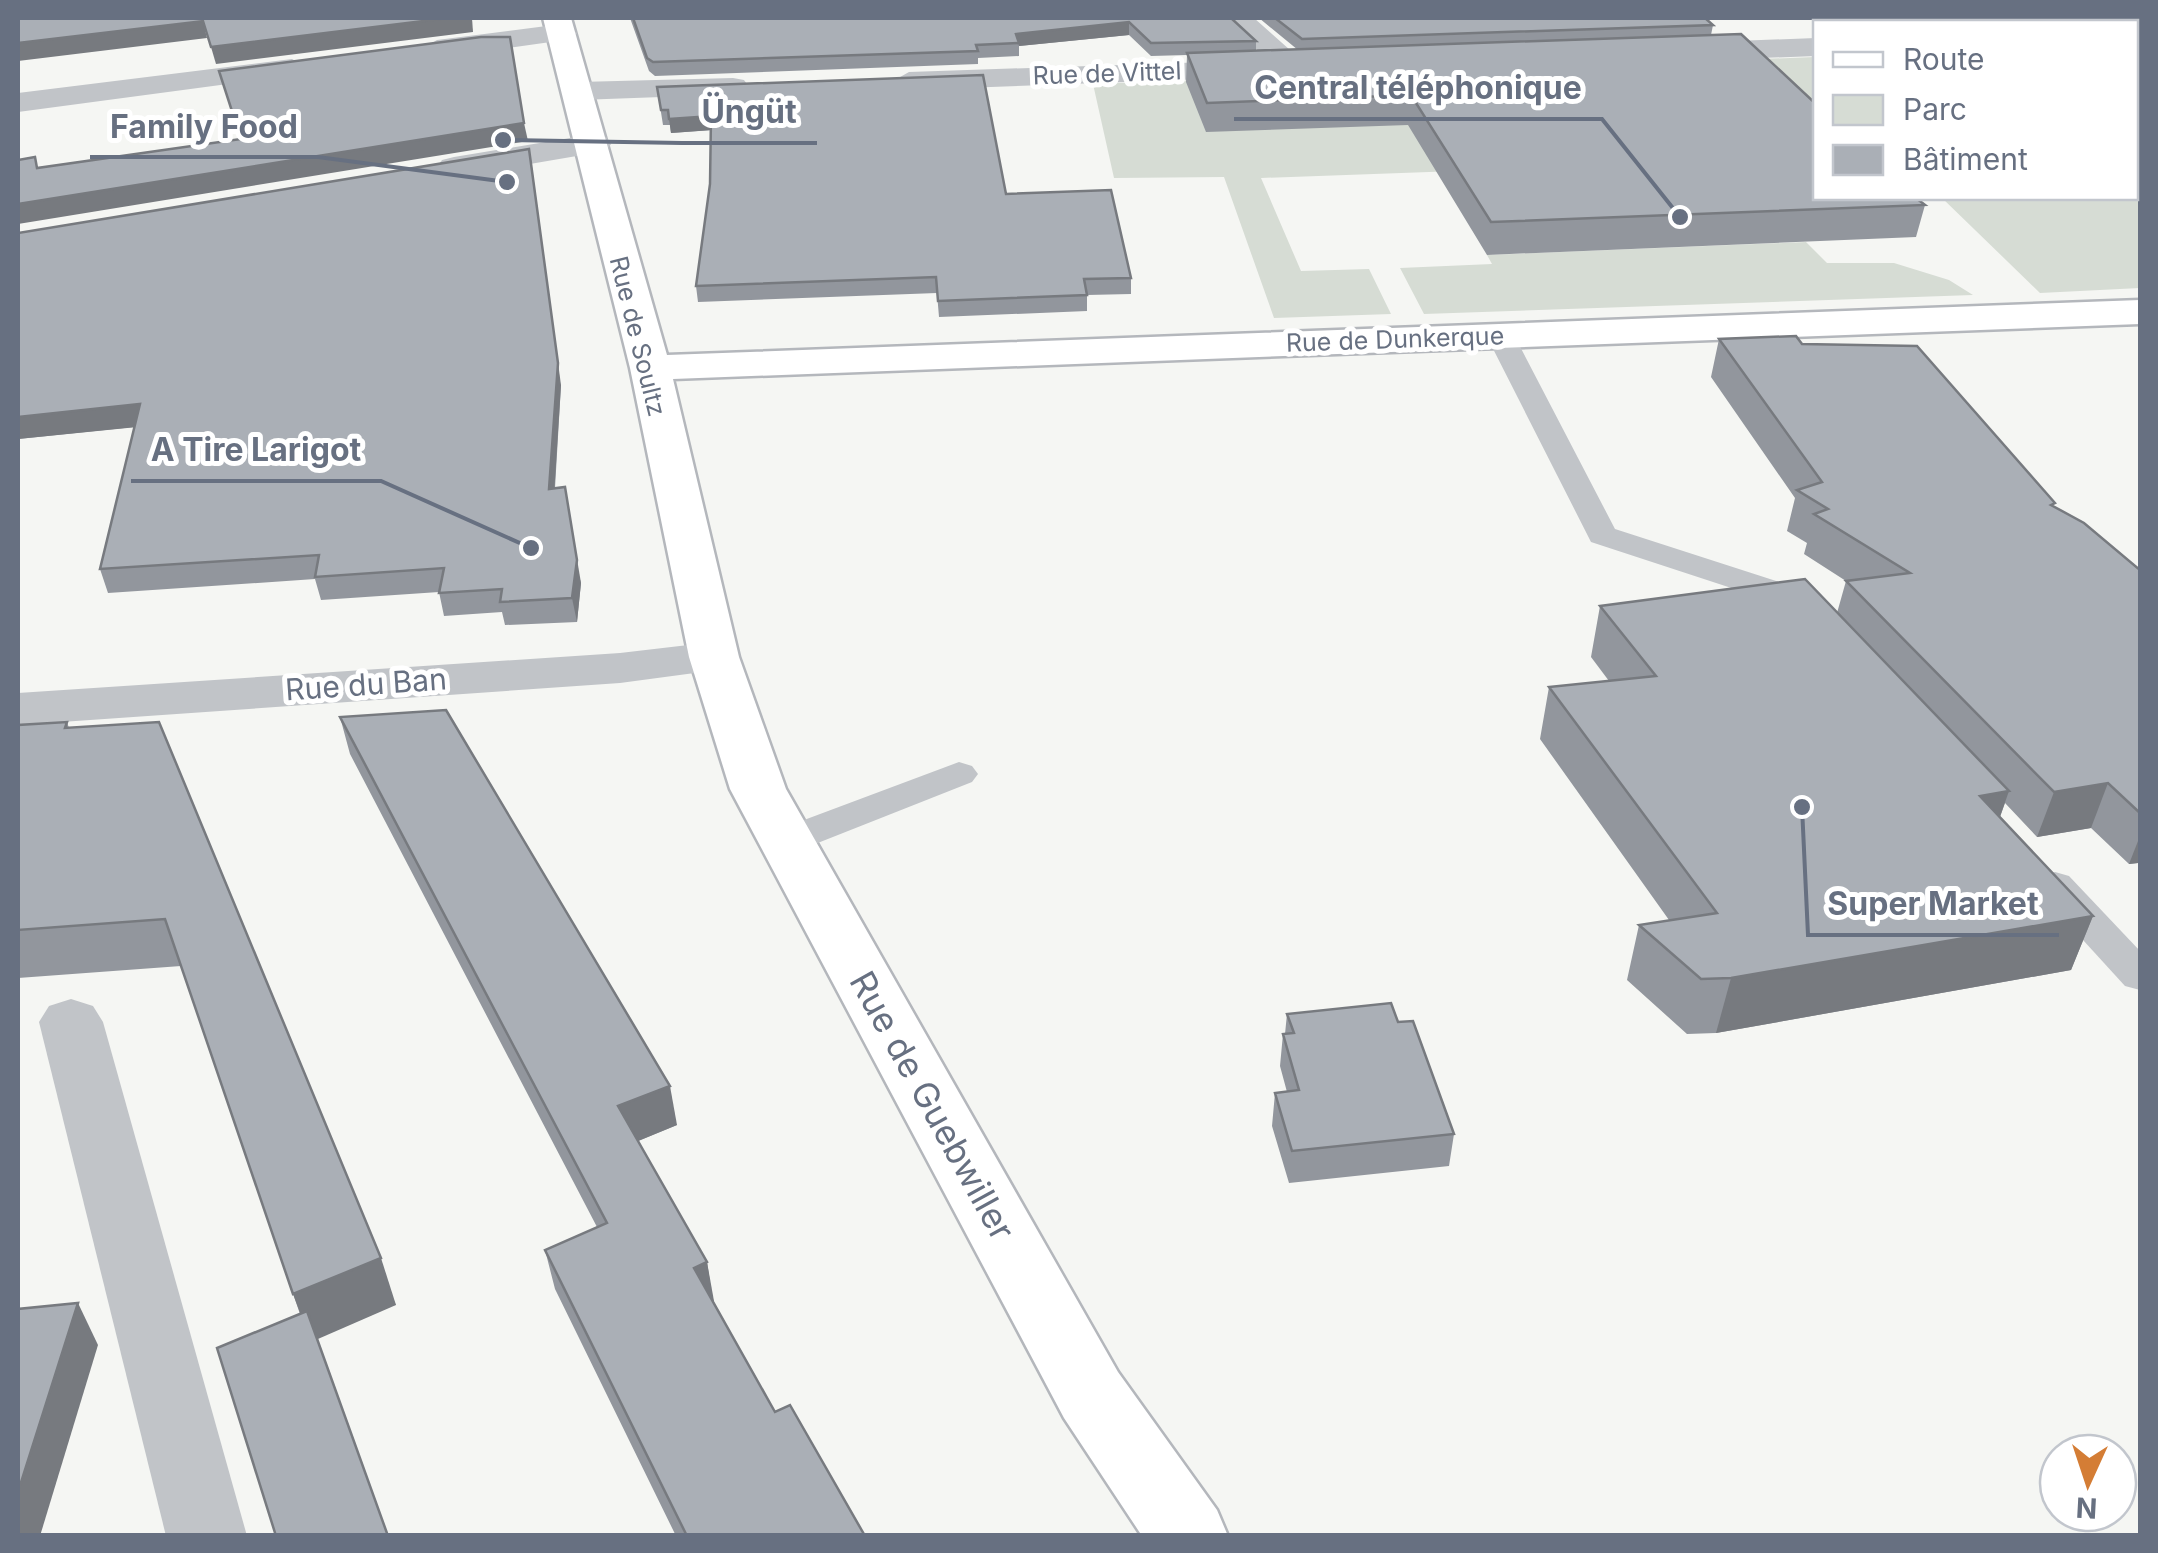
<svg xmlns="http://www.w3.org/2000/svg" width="2158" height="1553" font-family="Inter,sans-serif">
<rect width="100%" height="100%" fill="#f5f6f3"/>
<g fill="#d6dcd4">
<path d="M 1815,57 L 1815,158 L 1261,178 L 1301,271 L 1369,269 L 1391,314 L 1274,318 L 1224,177 L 1114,178 L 1093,84 Z"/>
<path d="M 2136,138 L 2140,140 L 2140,288 L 2040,293 L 1942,198 L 2136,198 Z"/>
<path d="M 1806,242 L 1827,263 L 1894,263 L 1949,280 L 1973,295 L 1424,314 L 1400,268 L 1492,264 L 1487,255 Z"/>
</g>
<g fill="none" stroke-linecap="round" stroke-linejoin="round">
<g stroke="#b4b7bc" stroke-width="5">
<path id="secondary" d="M 543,18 L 571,18 L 667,355 L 2140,300 L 2140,324 L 673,379 L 739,657 L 786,789 L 1118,1372 L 1217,1510 L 1228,1536 L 1142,1536 L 1064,1418 L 730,789 L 689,657 L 630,368 Z"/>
</g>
<g fill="#c1c4c8" fill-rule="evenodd">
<path d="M 1500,327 L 1514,335 L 1615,529 L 1795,587 L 1816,611 L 1811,618 L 1787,618 L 1771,601 L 1591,542 L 1486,335 Z"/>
<path d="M 959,762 L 972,766 L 978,774 L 972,782 L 800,850 L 786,853 L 772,850 L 766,841 L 772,832 Z"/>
<path d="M 2055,872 L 2069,876 L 2140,951 L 2140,990 L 2125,986 L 2041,894 L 2035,885 L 2041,876 Z"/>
</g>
<g fill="#c1c4c8" fill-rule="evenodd">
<path d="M 1223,18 L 1254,18 L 1308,66 L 1293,75 L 1278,69 L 1263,77 L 909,90 L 893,81 L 909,72 L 1268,60 Z"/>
<path d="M 1895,18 L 1930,18 L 1934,22 L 1898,22 Z"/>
<path d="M 562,24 L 577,33 L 572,39 L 437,58 L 422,49 L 437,40 Z"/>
<path d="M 1816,38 L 1816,56 L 1684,61 L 1669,52 L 1684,43 Z"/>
<path d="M 292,59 L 307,68 L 303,74 L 18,112 L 18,93 Z"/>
<path d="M 733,78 L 744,80 L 749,87 L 744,94 L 579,100 L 563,91 L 579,82 Z"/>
<path d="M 2136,111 L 2140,112 L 2140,133 L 2136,132 Z"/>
<path d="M 594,134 L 606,137 L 611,144 L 606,151 L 454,177 L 442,174 L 437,167 L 442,160 L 454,157 Z"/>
<path d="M 714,642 L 732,646 L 739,657 L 732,668 L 620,683 L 18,725 L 18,693 L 620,653 Z"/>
<path d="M 71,999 L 93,1006 L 103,1022 L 247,1536 L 166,1536 L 39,1022 L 49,1006 Z"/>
</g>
<use href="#secondary" fill="#fff" fill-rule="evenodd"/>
</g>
<g fill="#92969d">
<path d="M 630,18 L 1231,18 L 1256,41 L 1256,51 L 1298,50 L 1259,18 L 1705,18 L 1713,25 L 1711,35 L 1925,205 L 1916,237 L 1487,255 L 1408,125 L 1206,132 L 1186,82 L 1187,55 L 1151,56 L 1129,35 L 1019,46 L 1019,56 L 978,58 L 978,64 L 655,76 L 649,71 Z"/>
<path d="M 2094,18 L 2140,18 L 2140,43 L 2136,40 L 2136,22 L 2103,22 Z"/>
<path d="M 657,87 L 1006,194 L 1131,278 L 1131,294 L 1087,295 L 1087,311 L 939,317 L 937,293 L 698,302 L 696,286 L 710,184 L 711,130 L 671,133 L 670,125 L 663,125 Z"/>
<path d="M 18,233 L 561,385 L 555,488 L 581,583 L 577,622 L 505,625 L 502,612 L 444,616 L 439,592 L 321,600 L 315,579 L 108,593 L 100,569 L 134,427 L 18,439 Z"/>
<path d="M 1719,339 L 1802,344 L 2054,506 L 2140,570 L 2140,866 L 2138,863 L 2129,864 L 2091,828 L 2037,837 L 2005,803 L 2000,817 L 2093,916 L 2071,970 L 1716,1033 L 1687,1034 L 1627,980 L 1639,925 L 1669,920 L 1540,739 L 1549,687 L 1609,681 L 1591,657 L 1600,606 L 1837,613 L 1846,581 L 1804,554 L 1807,543 L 1787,531 L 1795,498 L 1711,377 Z"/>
<path d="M 340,717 L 677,1125 L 638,1141 L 707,1262 L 713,1302 L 775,1412 L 865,1536 L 676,1536 L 555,1289 L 545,1250 L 597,1227 L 350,754 Z"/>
<path d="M 67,722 L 69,728 L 396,1305 L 300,1314 L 181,966 L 18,978 L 18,725 Z"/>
<path d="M 1287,1014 L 1398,1022 L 1454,1134 L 1449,1166 L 1289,1183 L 1272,1126 L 1275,1093 L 1287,1092 L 1280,1066 L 1283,1034 L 1285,1034 Z"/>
</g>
<g fill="#777a7f">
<path d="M 448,18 L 472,18 L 473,32 L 216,64 L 211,47 Z"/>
<path d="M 203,21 L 207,38 L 18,61 L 18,43 Z"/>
<path d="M 1129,22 L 1129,35 L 1019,46 L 1016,34 Z"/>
<path d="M 711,116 L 713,130 L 671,133 L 669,119 Z"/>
<path d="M 524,123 L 528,141 L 18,224 L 18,204 Z"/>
<path d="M 532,167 L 561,385 L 553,511 L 549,489 Z"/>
<path d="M 140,404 L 147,426 L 18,439 L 18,417 Z"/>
<path d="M 565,487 L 581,583 L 577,622 L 572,598 Z"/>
<path d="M 2108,783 L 2091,828 L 2037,837 L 2054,792 Z"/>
<path d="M 2009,791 L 1990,845 L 1980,796 Z"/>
<path d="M 2140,836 L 2140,856 L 2138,863 L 2129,864 Z"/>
<path d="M 2093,916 L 2071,970 L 1716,1033 L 1731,978 Z"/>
<path d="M 670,1086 L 677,1125 L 626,1146 L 618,1106 Z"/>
<path d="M 381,1258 L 396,1305 L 311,1342 L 293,1294 Z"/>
<path d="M 707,1262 L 714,1301 L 701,1307 L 694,1268 Z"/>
<path d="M 78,1303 L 98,1345 L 40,1536 L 18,1536 L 18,1492 Z"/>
</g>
<g fill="#aaafb6" stroke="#777a7f" stroke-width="2.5">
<path d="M 18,18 L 448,18 L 211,47 L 203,21 L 18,43 Z"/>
<path d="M 633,18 L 1231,18 L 1256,41 L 1151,43 L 1129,22 L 1016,34 L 1019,43 L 976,45 L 978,51 L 653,62 L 647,58 Z"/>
<path d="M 1275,18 L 1705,18 L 1713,25 L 1302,39 Z"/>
<path d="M 1741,34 L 1816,104 L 1816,198 L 1916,198 L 1925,205 L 1491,222 L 1411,95 L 1207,103 L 1187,53 Z"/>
<path d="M 481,37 L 510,37 L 524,123 L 18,204 L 18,160 L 35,157 L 37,168 L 241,139 L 219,71 Z"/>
<path d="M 983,75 L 1006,194 L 1111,190 L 1131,278 L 1084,279 L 1087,295 L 938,301 L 936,277 L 696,286 L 710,184 L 711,116 L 669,119 L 668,110 L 661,110 L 657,87 Z"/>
<path d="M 529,149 L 558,363 L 549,489 L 565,487 L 577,560 L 572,598 L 500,602 L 502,589 L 439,593 L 444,568 L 315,577 L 319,555 L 100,569 L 140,404 L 18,417 L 18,233 Z"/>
<path d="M 1796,336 L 1802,344 L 1917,346 L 2055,503 L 2051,505 L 2084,523 L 2140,570 L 2140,813 L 2108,783 L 2054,792 L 1846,581 L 1910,573 L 1814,514 L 1828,509 L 1797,490 L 1822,482 L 1719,339 Z"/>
<path d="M 1805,579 L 2009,791 L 1980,796 L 2093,916 L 1731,978 L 1701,979 L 1639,925 L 1717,913 L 1549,687 L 1656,676 L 1600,606 Z"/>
<path d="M 446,710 L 670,1086 L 618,1106 L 707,1262 L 694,1268 L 775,1412 L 790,1405 L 865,1536 L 687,1536 L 545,1250 L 607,1223 L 340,717 Z"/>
<path d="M 67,722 L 65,728 L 159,722 L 381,1258 L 293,1294 L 165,919 L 18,930 L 18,725 Z"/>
<path d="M 1391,1003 L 1398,1022 L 1413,1021 L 1454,1134 L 1292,1151 L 1275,1093 L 1299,1090 L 1283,1034 L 1294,1033 L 1287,1014 Z"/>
<path d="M 78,1303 L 18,1492 L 18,1309 Z"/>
<path d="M 307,1311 L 388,1536 L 276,1536 L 217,1348 Z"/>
</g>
<g text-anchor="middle" stroke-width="10" stroke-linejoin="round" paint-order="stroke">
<g font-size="25" fill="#677081" stroke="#fff">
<text transform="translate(1107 73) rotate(-2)" y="9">Rue de Vittel</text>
<text transform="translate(638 336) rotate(76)" y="9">Rue de Soultz</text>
<text transform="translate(1395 339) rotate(-2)" y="9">Rue de Dunkerque</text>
</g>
<g font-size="30" fill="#677081" stroke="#fff">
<text transform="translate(366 685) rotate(-4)" y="10">Rue du Ban</text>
</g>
<g font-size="35" fill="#677081" stroke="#fff">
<text transform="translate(932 1106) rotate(61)" y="12">Rue de Guebwiller</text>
</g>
</g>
<path fill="none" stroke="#677081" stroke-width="4" d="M1680 217L1602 119H1234M503 140L682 143H817M507 182L318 157H90M531 548L381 481H131M1802 807L1808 935H2059"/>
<g fill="#677081" stroke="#fff" stroke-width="4">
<circle cx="1680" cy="217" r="10"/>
<circle cx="503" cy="140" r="10"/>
<circle cx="507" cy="182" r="10"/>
<circle cx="531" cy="548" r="10"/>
<circle cx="1802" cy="807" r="10"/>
</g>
<g font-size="32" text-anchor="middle" font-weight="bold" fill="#677081" stroke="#fff" stroke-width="10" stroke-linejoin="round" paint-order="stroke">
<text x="1418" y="99">Central téléphonique</text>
<text x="749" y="123">Üngüt</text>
<text x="204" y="138">Family Food</text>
<text x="256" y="461">A Tire Larigot</text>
<text x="1933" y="915">Super Market</text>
</g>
<rect width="2158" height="1553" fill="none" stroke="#677081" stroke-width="40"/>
<rect x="1813" y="20" width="325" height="180" fill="#ffffff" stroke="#c2c6cd" stroke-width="2.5"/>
<rect x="1833" y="52" width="50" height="15" fill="#ffffff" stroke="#c2c6cd" stroke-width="2.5"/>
<text x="1903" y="70" font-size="30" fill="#677081">Route</text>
<rect x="1833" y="95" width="50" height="30" fill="#d6dcd4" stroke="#c2c6cd" stroke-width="2.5"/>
<text x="1903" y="120" font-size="30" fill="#677081">Parc</text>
<rect x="1833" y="145" width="50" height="30" fill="#aaafb6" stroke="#c2c6cd" stroke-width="2.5"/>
<text x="1903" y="170" font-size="30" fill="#677081">Bâtiment</text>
<g transform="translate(2088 1483) rotate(183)"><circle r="48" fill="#ffffff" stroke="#c2c6cd" stroke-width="2.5"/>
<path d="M0-8L18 38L0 25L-18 38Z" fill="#d47d35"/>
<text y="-15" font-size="28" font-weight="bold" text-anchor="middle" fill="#677081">N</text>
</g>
</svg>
